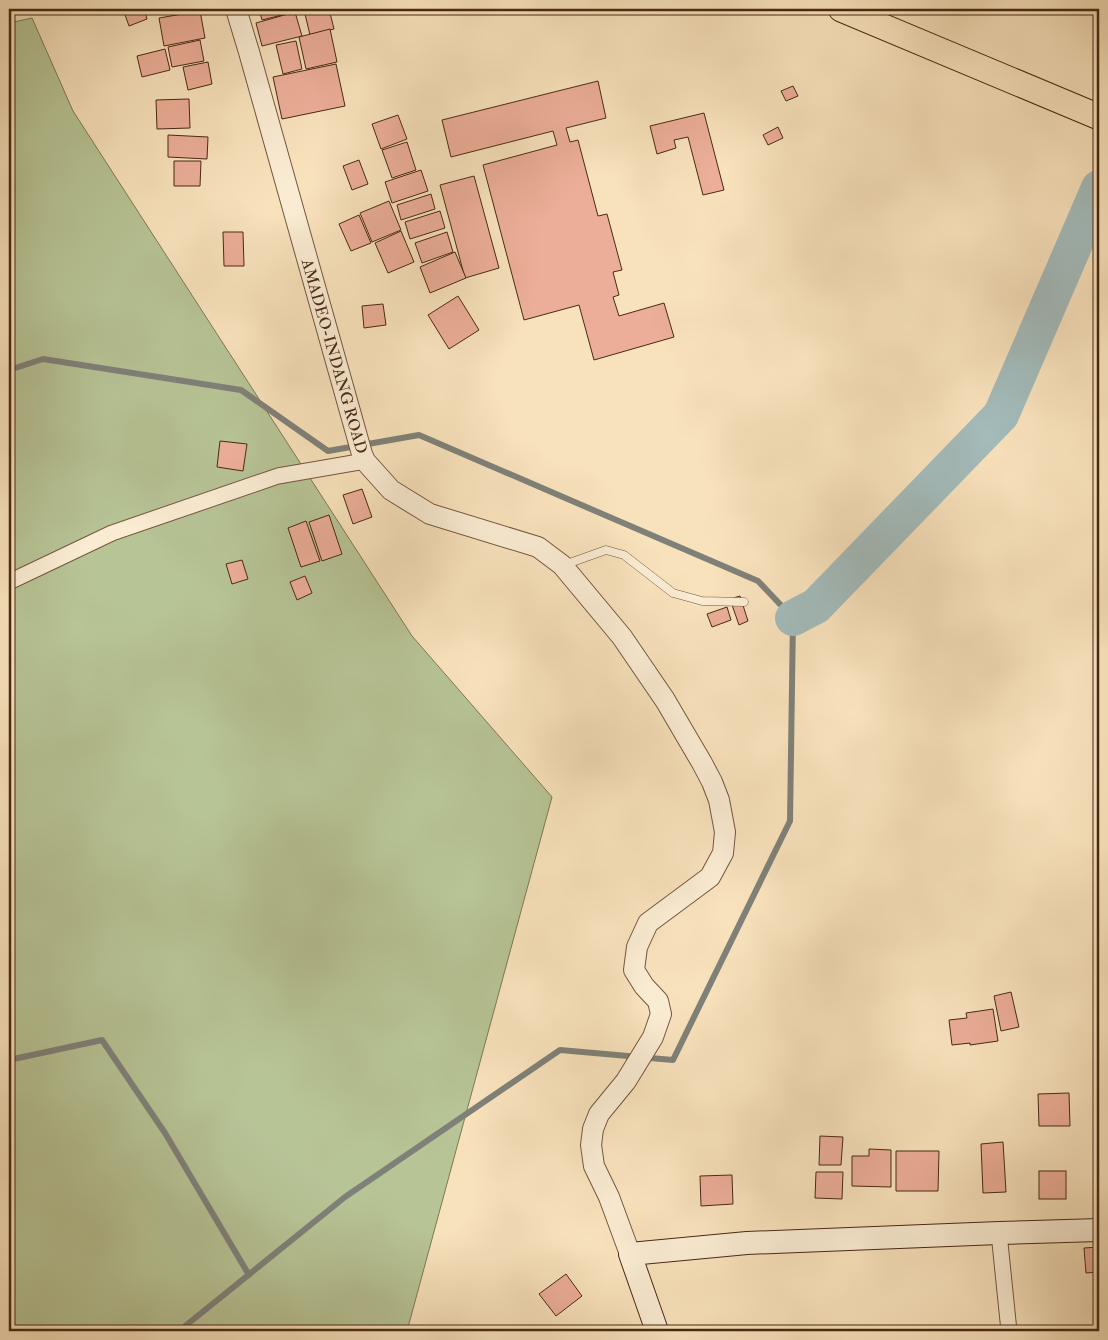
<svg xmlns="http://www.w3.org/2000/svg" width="1108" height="1340" font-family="'IM FELL Double Pica',serif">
<rect width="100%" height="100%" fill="#f8e2bc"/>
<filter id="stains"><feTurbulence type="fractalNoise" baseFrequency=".004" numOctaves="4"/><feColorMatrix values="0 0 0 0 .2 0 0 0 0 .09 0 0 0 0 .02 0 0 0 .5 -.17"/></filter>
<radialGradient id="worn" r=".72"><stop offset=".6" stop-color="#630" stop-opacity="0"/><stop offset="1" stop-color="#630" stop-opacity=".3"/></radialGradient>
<path fill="#b7c496" stroke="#807656" d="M 32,18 L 73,111 L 412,636 L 552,797 L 407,1331 L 9,1331 L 9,23 Z"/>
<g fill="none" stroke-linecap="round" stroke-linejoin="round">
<g stroke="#7f8179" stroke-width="6">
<path d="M 9,370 L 43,359 L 241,390 L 328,451 L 419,435 L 758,581 L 793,618 L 790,821 L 673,1060 L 560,1050 L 345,1197 L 179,1331"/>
<path d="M 9,1060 L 102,1040 L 165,1133 L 249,1275"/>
</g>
<path stroke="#a3bbbb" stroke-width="36" d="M 793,618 L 816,606 L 1001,415 L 1099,188"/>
</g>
<g fill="#ecae98" stroke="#482915">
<path d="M 123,9 L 144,9 L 147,19 L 129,26 Z"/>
<path d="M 259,9 L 301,9 L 302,10 L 262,20 Z"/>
<path d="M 329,9 L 334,29 L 310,35 L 305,14 Z"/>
<path d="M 200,11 L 205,38 L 164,46 L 159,18 Z"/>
<path d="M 295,12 L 302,36 L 262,46 L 256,23 Z"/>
<path d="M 330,29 L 337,62 L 306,69 L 299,37 Z"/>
<path d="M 200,40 L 204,61 L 172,67 L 168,47 Z"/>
<path d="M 296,41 L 302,69 L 283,74 L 276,45 Z"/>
<path d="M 165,49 L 170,70 L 142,77 L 137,56 Z"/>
<path d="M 208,62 L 212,84 L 188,90 L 183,67 Z"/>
<path d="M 336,64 L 345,106 L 282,119 L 273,77 Z"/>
<path d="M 598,81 L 606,118 L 566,128 L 570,142 L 578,140 L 598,216 L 607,214 L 622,270 L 613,272 L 619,295 L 613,297 L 619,316 L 664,303 L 674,337 L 594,360 L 579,305 L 524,320 L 483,165 L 557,145 L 553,131 L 451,157 L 442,120 Z"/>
<path d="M 793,86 L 798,96 L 786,101 L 781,91 Z"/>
<path d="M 189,99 L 190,128 L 157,129 L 156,100 Z"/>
<path d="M 704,113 L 724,190 L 703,195 L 688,137 L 674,140 L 676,148 L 657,154 L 650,126 Z"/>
<path d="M 398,115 L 407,139 L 381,149 L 372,124 Z"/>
<path d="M 778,127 L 783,138 L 768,145 L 763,135 Z"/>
<path d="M 168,135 L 208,137 L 207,159 L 168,157 Z"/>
<path d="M 407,142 L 416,170 L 392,178 L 382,150 Z"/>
<path d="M 359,160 L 368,184 L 352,190 L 343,166 Z"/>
<path d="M 174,161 L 201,161 L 200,186 L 174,186 Z"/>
<path d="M 421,170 L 428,191 L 392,203 L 385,182 Z"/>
<path d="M 474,176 L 499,268 L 465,278 L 440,185 Z"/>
<path d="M 431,194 L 435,209 L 401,220 L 397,205 Z"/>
<path d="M 389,201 L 401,230 L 372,242 L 360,213 Z"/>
<path d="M 440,211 L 445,228 L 410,239 L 405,222 Z"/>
<path d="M 359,215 L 371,243 L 351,251 L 339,224 Z"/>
<path d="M 401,231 L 414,262 L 388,273 L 375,243 Z"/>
<path d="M 223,232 L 243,232 L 244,266 L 224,266 Z"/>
<path d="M 447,232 L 453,252 L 422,263 L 415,243 Z"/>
<path d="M 455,252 L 466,278 L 430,293 L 420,267 Z"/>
<path d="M 458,296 L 479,330 L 449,349 L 428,315 Z"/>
<path d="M 383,304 L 386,325 L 364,328 L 362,306 Z"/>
<path d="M 220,441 L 247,444 L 243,471 L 217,467 Z"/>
<path d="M 362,489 L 372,517 L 353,524 L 343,495 Z"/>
<path d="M 329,515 L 342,554 L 322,561 L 309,522 Z"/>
<path d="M 306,521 L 320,561 L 301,567 L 288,528 Z"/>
<path d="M 242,560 L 248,579 L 232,584 L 226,564 Z"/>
<path d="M 305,576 L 312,593 L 297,600 L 290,582 Z"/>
<path d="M 740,596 L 748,621 L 739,625 L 730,599 Z"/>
<path d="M 727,607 L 731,620 L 712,627 L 707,614 Z"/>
<path d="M 1011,992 L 1019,1027 L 1001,1031 L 994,996 Z"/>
<path d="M 993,1009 L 998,1041 L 970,1045 L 970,1043 L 952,1045 L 949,1020 L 967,1018 L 966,1013 Z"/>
<path d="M 1069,1093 L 1070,1126 L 1039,1126 L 1038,1094 Z"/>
<path d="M 820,1136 L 843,1137 L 841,1165 L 819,1165 Z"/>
<path d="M 1003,1142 L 1006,1192 L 983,1193 L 981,1144 Z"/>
<path d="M 869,1149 L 891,1150 L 891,1187 L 852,1186 L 852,1156 L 869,1156 Z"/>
<path d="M 896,1151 L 939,1151 L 938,1191 L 896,1191 Z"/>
<rect x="1039" y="1171" width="27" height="28"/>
<path d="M 816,1172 L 843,1172 L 842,1199 L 815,1198 Z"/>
<path d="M 732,1175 L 733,1204 L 701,1206 L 700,1176 Z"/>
<path d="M 1099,1247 L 1099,1272 L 1086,1273 L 1084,1248 Z"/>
<path d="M 566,1274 L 582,1296 L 556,1316 L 539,1294 Z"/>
</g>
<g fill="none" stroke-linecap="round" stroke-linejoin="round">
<g stroke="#74573f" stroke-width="9">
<path id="service" d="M 564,565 L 606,550 L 624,555 L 673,593 L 702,601 L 744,602"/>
</g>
<g stroke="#74573f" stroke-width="17">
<g id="minor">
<path d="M 9,582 L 112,533 L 278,476 L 365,461"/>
<path d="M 999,1233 L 1009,1331"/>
</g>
</g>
<g stroke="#74573f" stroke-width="22">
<path id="tertiary" d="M 236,9 L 249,52 L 362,454 L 365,461 L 391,490 L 430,514 L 538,547 L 562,565 L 622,637 L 665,700 L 702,763 L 712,782 L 719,800 L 725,832 L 723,853 L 710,877 L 648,923 L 637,947 L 634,970 L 644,986 L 658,1001 L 661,1014 L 653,1037 L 626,1081 L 599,1114 L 593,1129 L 591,1145 L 594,1166 L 609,1197 L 630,1254"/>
</g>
<g stroke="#482915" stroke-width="24">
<path id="secondary" d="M 657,1331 L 630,1254 L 747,1243 L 999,1233 L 1099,1230"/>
</g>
<g stroke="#482915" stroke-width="27">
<path id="primary" d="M 841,9 L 1099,117"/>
</g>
<use href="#service" stroke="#faecd3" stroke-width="8"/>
<use href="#minor" stroke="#faecd3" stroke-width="15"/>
<use href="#tertiary" stroke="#faecd3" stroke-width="20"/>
<use href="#secondary" stroke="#faecd3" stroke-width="22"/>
<use href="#primary" stroke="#f8e2bc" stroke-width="25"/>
</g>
<g text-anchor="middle" stroke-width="5" stroke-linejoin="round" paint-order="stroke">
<g font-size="16" fill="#482915" stroke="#faecd3">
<text transform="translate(335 356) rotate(74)" y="6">AMADEO-INDANG ROAD</text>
</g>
</g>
<rect width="1108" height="1340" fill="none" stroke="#f8e2bc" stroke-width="30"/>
<rect x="10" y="10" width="1088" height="1320" fill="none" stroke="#482915" stroke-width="2.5"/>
<rect x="15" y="15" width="1078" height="1310" fill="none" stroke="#482915"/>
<rect width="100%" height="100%" filter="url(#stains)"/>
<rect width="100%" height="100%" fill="url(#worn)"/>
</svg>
